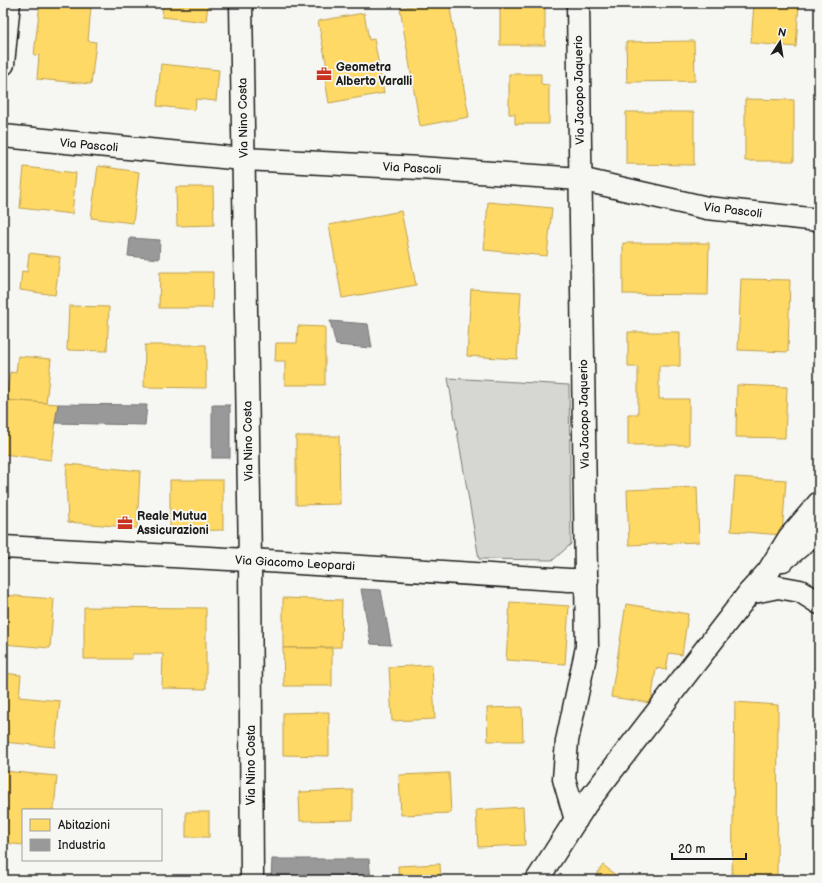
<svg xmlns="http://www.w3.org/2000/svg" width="822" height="883" font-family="'Balsamiq Sans',sans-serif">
<rect width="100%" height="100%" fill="#f6f6f2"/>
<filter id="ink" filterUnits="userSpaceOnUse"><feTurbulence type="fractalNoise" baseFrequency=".025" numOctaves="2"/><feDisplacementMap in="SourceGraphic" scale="8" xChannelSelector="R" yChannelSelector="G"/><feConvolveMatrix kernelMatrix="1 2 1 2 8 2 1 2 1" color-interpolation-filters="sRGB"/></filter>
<g filter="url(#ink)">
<path fill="#d6d6d2" stroke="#797977" d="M 448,378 L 569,385 L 571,544 L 553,560 L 479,559 Z"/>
<g fill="#ffd966" stroke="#bba050">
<path d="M 40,3 L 66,3 L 91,6 L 88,41 L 96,42 L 91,84 L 37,79 L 39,55 L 34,55 Z"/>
<path d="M 163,3 L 208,3 L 206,22 L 162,17 Z"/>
<path d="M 429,3 L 449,3 L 469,117 L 420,126 L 400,8 Z"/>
<rect x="500" y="3" width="45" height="42"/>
<path d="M 754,3 L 799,3 L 796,47 L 751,43 Z"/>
<path d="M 364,13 L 369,40 L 374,39 L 384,93 L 329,103 L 323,68 L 327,67 L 318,21 Z"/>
<path d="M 694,41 L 695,81 L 627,82 L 626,42 Z"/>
<path d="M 161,64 L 219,70 L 216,101 L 196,99 L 195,110 L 157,106 Z"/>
<path d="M 509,74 L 541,74 L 541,84 L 549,85 L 549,124 L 515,124 L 515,114 L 509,114 Z"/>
<path d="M 745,99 L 794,100 L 794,161 L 745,161 Z"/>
<path d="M 626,112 L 694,112 L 694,165 L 626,164 Z"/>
<path d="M 98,166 L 139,172 L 133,223 L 91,218 Z"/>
<path d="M 24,167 L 76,173 L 72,214 L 20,208 Z"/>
<path d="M 176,187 L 213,187 L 214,225 L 177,226 Z"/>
<path d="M 488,202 L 552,208 L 547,256 L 484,250 Z"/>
<path d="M 401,211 L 416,285 L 342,298 L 329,225 Z"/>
<path d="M 623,243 L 709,243 L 708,295 L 623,294 Z"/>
<path d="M 29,253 L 60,257 L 55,295 L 20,290 L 22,271 L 27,272 Z"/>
<path d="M 160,272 L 213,272 L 212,308 L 159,308 Z"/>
<path d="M 741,279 L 790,280 L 788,352 L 738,350 Z"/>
<path d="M 471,289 L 521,292 L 517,359 L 467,356 Z"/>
<path d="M 69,306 L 109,307 L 107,351 L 67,350 Z"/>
<path d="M 298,326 L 325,327 L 325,385 L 285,385 L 285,361 L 275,361 L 276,343 L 297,343 Z"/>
<path d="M 628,332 L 680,332 L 680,366 L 659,366 L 659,399 L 689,399 L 689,445 L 628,445 L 628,414 L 638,414 L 638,367 L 628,367 Z"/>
<path d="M 145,345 L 206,345 L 206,388 L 144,387 Z"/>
<path d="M 18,356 L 51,359 L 46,403 L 6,400 L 10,372 L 16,373 Z"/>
<path d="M 737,385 L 787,387 L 785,438 L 736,437 Z"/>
<path d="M 4,400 L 58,404 L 51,460 L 3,454 Z"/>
<path d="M 296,436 L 339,436 L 340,504 L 296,505 Z"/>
<path d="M 67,464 L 140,471 L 137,528 L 68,522 L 66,479 Z"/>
<path d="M 735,477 L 786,480 L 782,535 L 731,531 Z"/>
<path d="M 170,480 L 223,480 L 223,530 L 170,531 Z"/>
<path d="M 697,487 L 699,542 L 629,545 L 627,490 Z"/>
<path d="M 3,595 L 54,599 L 50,648 L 3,644 Z"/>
<path d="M 283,598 L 342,600 L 341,647 L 283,648 Z"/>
<path d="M 510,602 L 569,606 L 565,664 L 506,660 Z"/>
<path d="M 626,604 L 688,614 L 682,655 L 669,653 L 666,670 L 656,668 L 651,703 L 611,697 Z"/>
<path d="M 84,607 L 206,608 L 206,689 L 162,688 L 163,654 L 132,654 L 132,659 L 84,659 Z"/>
<path d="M 283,648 L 332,648 L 332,686 L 284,686 Z"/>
<path d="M 432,665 L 435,719 L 392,721 L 389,667 Z"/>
<path d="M 3,673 L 21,675 L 19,697 L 60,701 L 55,747 L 3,742 Z"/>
<path d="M 735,702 L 778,705 L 777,880 L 732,880 Z"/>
<path d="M 522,707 L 523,741 L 488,741 L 487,708 Z"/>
<path d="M 329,712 L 329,756 L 283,755 L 283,713 Z"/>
<path d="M 3,771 L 57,776 L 54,810 L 23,810 L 23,845 L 3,843 Z"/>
<path d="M 449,773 L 451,813 L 401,815 L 399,775 Z"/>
<path d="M 353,790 L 353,820 L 300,821 L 299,792 Z"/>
<path d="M 523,807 L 525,845 L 478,847 L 476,810 Z"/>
<rect x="186" y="812" width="23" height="25"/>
<path d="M 440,864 L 441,880 L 399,880 L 398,866 Z"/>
<path d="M 603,865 L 622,880 L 593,880 Z"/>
</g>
<g fill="#999" stroke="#747474">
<path d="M 130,238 L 160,240 L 159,259 L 128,256 Z"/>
<path d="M 330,321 L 368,324 L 372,348 L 336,345 Z"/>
<path d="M 58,404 L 147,405 L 145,425 L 55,423 Z"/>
<rect x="212" y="405" width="18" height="53"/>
<path d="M 361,589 L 381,590 L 391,645 L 371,644 Z"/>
<path d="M 272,859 L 369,859 L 371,880 L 271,879 Z"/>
</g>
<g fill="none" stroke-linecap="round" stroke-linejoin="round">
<g stroke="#1c1c1c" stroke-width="25">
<g id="minor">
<path d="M 241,3 L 250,560 L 252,880"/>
<path d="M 3,64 L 9,3"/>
<path d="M 3,136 L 243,159 L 420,168 L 580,179 L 707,208 L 819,220"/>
<path d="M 3,547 L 267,561 L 569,580 L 587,580"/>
<path d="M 783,560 L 819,530"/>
<path d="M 749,593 L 778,587 L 800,591 L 819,603"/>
<path d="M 576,820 L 564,779 L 567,741 L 587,647 L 578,3"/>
<path d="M 537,880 L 586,804 L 749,593 L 768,572 L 789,538 L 819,503"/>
</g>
</g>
<use href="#minor" stroke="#f6f6f2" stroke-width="22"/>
</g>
</g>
<defs>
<g id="office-bare" transform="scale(1.2)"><path d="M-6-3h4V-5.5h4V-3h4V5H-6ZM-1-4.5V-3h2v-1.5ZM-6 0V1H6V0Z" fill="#c8321e" stroke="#f6f6f2" stroke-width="2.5" paint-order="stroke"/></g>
</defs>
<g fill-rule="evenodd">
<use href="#office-bare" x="324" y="74"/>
<use href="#office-bare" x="125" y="523"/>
</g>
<g text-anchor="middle" stroke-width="4" stroke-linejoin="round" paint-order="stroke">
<g font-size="12" font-weight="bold" fill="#1c1c1c" stroke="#f6f6f2" text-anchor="start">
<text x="336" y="71">Geometra<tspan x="336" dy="14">Alberto Varalli</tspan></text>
<text x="137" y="520">Reale Mutua<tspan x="137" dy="14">Assicurazioni</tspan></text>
</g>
<g font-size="12" fill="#1c1c1c" stroke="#f6f6f2">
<text transform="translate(579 90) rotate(-91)" y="4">Via Jacopo Jaquerio</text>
<text transform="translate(243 118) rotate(-91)" y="4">Via Nino Costa</text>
<text transform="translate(89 145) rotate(5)" y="4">Via Pascoli</text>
<text transform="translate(412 168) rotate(3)" y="4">Via Pascoli</text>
<text transform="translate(733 210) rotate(7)" y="4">Via Pascoli</text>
<text transform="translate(584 414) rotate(-91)" y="4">Via Jacopo Jaquerio</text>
<text transform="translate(248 441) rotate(-91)" y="4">Via Nino Costa</text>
<text transform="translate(295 563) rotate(3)" y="4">Via Giacomo Leopardi</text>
<text transform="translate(251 765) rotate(-90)" y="4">Via Nino Costa</text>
</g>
</g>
<rect width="822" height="883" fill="none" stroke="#f6f6f2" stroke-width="16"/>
<rect x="8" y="8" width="806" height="867" fill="none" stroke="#1c1c1c" stroke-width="1.5" filter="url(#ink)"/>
<rect x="22" y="809" width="140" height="52" fill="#f6f6f2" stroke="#9f9f9c"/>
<rect x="30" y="819" width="20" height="12" fill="#ffd966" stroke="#9f9f9c"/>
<text x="58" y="829" font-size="12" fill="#1c1c1c">Abitazioni</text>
<rect x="30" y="839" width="20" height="12" fill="#999999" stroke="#9f9f9c"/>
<text x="58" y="849" font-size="12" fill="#1c1c1c">Industria</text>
<g transform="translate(780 42) rotate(12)" stroke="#f6f6f2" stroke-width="3" paint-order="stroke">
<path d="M0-3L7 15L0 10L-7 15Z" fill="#1c1c1c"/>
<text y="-6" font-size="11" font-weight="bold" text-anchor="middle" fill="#1c1c1c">N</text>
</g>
<path d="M672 853v6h74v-6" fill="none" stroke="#1c1c1c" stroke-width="2"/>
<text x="678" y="853" font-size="12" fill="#1c1c1c" stroke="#f6f6f2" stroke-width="3" paint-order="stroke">20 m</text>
</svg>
